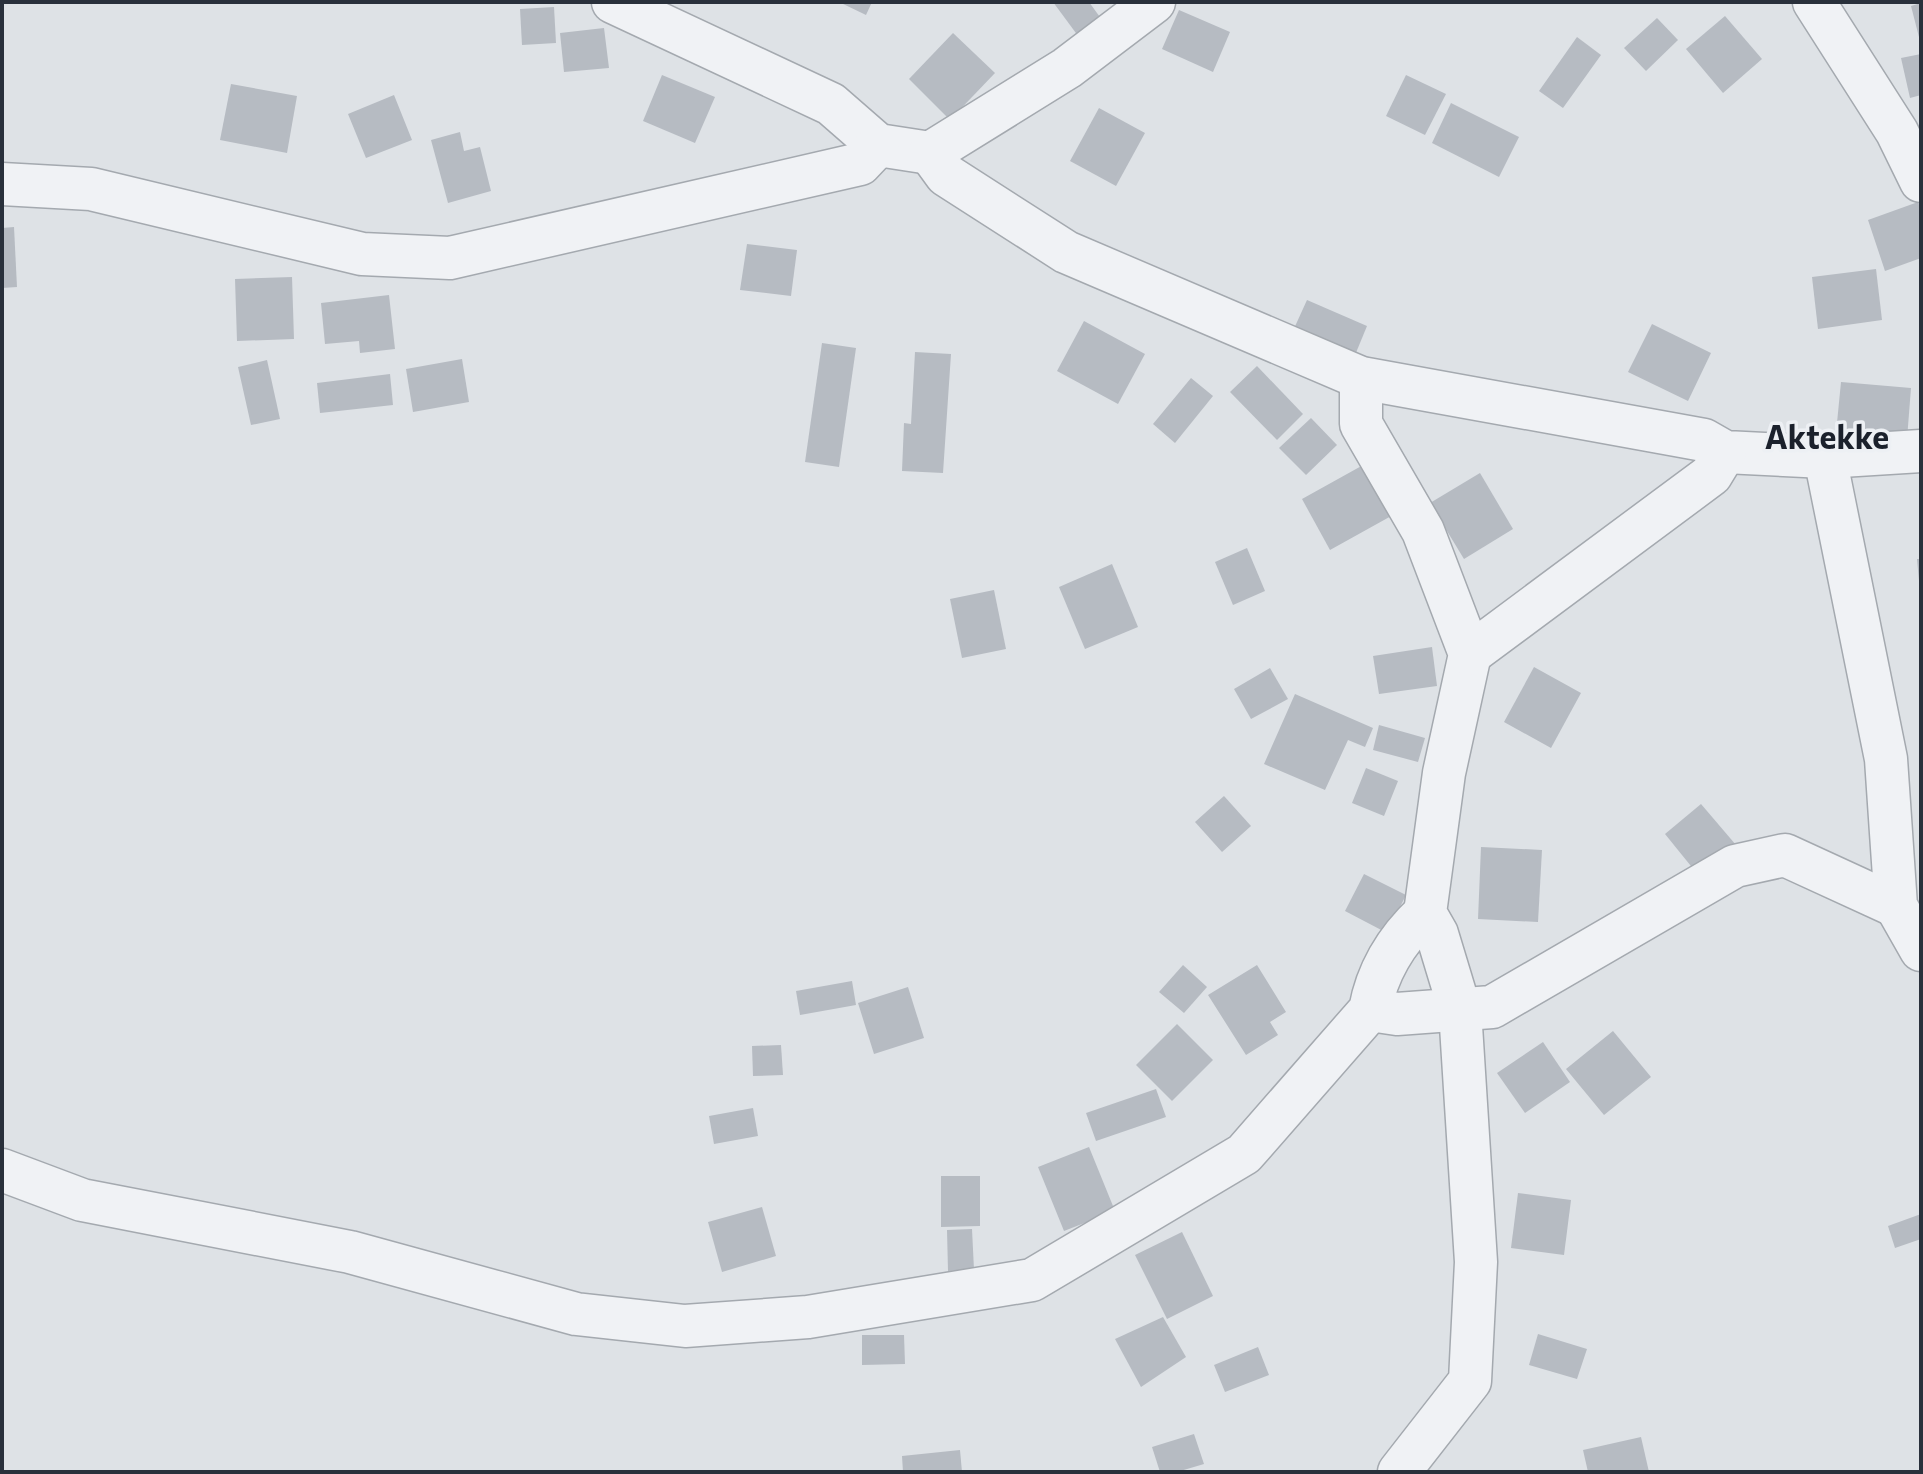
<svg xmlns="http://www.w3.org/2000/svg" width="1923" height="1474" font-family="Commissioner,sans-serif">
<rect width="100%" height="100%" fill="#dee2e6"/>
<g fill="#b6bbc2">
<path d="M 839,2 L 872,2 L 866,15 Z"/>
<path d="M 1053,2 L 1089,2 L 1110,31 L 1087,48 Z"/>
<path d="M 1921,3 L 1921,41 L 1920,41 L 1911,6 Z"/>
<path d="M 554,7 L 556,43 L 522,45 L 520,9 Z"/>
<path d="M 1179,10 L 1230,32 L 1213,72 L 1162,49 Z"/>
<path d="M 1725,16 L 1762,59 L 1723,93 L 1686,49 Z"/>
<path d="M 1657,18 L 1678,40 L 1646,71 L 1624,48 Z"/>
<path d="M 604,28 L 609,68 L 564,72 L 560,33 Z"/>
<path d="M 953,33 L 995,73 L 950,120 L 909,79 Z"/>
<path d="M 1577,37 L 1601,55 L 1563,108 L 1539,91 Z"/>
<path d="M 1921,54 L 1921,95 L 1910,98 L 1901,58 Z"/>
<path d="M 662,75 L 715,97 L 695,143 L 643,121 Z"/>
<path d="M 1406,75 L 1446,94 L 1425,135 L 1386,116 Z"/>
<path d="M 231,84 L 297,96 L 287,153 L 220,140 Z"/>
<path d="M 394,95 L 412,140 L 366,158 L 348,114 Z"/>
<path d="M 1451,103 L 1519,137 L 1499,177 L 1432,143 Z"/>
<path d="M 1099,108 L 1145,133 L 1116,186 L 1070,161 Z"/>
<path d="M 460,132 L 464,151 L 480,147 L 491,191 L 448,203 L 431,140 Z"/>
<path d="M 1918,202 L 1921,210 L 1921,258 L 1885,271 L 1868,220 Z"/>
<path d="M 14,227 L 17,287 L 2,288 L 2,228 Z"/>
<path d="M 747,244 L 797,250 L 791,296 L 740,290 Z"/>
<path d="M 1876,269 L 1882,320 L 1818,329 L 1812,277 Z"/>
<path d="M 292,277 L 294,339 L 237,341 L 235,279 Z"/>
<path d="M 389,295 L 395,349 L 360,353 L 359,341 L 325,344 L 321,303 Z"/>
<path d="M 1307,300 L 1367,326 L 1353,360 L 1292,333 Z"/>
<path d="M 1084,321 L 1145,354 L 1118,404 L 1057,371 Z"/>
<path d="M 1652,324 L 1711,353 L 1688,401 L 1628,372 Z"/>
<path d="M 822,343 L 856,348 L 839,467 L 805,462 Z"/>
<path d="M 915,352 L 951,354 L 943,473 L 902,471 L 904,423 L 911,424 Z"/>
<path d="M 462,359 L 469,402 L 413,412 L 406,369 Z"/>
<path d="M 267,360 L 280,419 L 251,425 L 238,367 Z"/>
<path d="M 1257,366 L 1303,414 L 1277,440 L 1230,392 Z"/>
<path d="M 390,374 L 393,405 L 320,413 L 317,383 Z"/>
<path d="M 1191,378 L 1213,396 L 1175,443 L 1153,424 Z"/>
<path d="M 1841,382 L 1911,388 L 1907,439 L 1836,433 Z"/>
<path d="M 1311,418 L 1337,445 L 1306,475 L 1279,448 Z"/>
<path d="M 1365,464 L 1393,515 L 1330,550 L 1302,499 Z"/>
<path d="M 1480,473 L 1513,529 L 1464,559 L 1430,503 Z"/>
<path d="M 1247,548 L 1265,591 L 1233,605 L 1215,562 Z"/>
<path d="M 1917,559 L 1921,559 L 1921,581 L 1919,581 Z"/>
<path d="M 1112,564 L 1138,627 L 1085,649 L 1059,587 Z"/>
<path d="M 994,590 L 1006,649 L 962,658 L 950,599 Z"/>
<path d="M 1432,647 L 1437,686 L 1379,694 L 1373,656 Z"/>
<path d="M 1534,667 L 1581,693 L 1551,748 L 1504,722 Z"/>
<path d="M 1270,668 L 1288,699 L 1251,719 L 1234,689 Z"/>
<path d="M 1295,694 L 1373,728 L 1365,747 L 1348,740 L 1325,790 L 1264,764 Z"/>
<path d="M 1379,725 L 1425,738 L 1418,762 L 1373,750 Z"/>
<path d="M 1366,768 L 1398,781 L 1384,816 L 1352,803 Z"/>
<path d="M 1224,796 L 1251,826 L 1222,852 L 1195,822 Z"/>
<path d="M 1701,804 L 1736,845 L 1699,876 L 1665,834 Z"/>
<path d="M 1481,847 L 1542,850 L 1538,922 L 1478,919 Z"/>
<path d="M 1364,874 L 1406,895 L 1387,933 L 1345,911 Z"/>
<path d="M 1183,965 L 1207,987 L 1184,1013 L 1159,992 Z"/>
<path d="M 1257,965 L 1286,1012 L 1270,1022 L 1278,1035 L 1246,1055 L 1208,995 Z"/>
<path d="M 852,981 L 856,1005 L 800,1015 L 796,991 Z"/>
<path d="M 908,987 L 924,1038 L 874,1054 L 858,1003 Z"/>
<path d="M 1177,1024 L 1213,1060 L 1172,1101 L 1136,1065 Z"/>
<path d="M 1613,1031 L 1651,1077 L 1604,1115 L 1566,1069 Z"/>
<path d="M 1543,1042 L 1570,1082 L 1525,1113 L 1497,1073 Z"/>
<path d="M 781,1045 L 783,1075 L 753,1076 L 752,1046 Z"/>
<path d="M 1156,1089 L 1166,1117 L 1096,1141 L 1086,1113 Z"/>
<path d="M 753,1108 L 758,1136 L 714,1144 L 709,1116 Z"/>
<path d="M 1089,1147 L 1115,1211 L 1064,1231 L 1038,1167 Z"/>
<path d="M 941,1176 L 980,1176 L 980,1226 L 941,1227 Z"/>
<path d="M 1518,1193 L 1571,1200 L 1564,1255 L 1511,1248 Z"/>
<path d="M 762,1207 L 776,1256 L 722,1272 L 708,1222 Z"/>
<path d="M 1921,1214 L 1921,1239 L 1895,1248 L 1888,1226 Z"/>
<path d="M 972,1229 L 974,1270 L 948,1271 L 947,1230 Z"/>
<path d="M 1182,1232 L 1213,1296 L 1167,1319 L 1135,1255 Z"/>
<path d="M 1163,1317 L 1186,1357 L 1141,1387 L 1115,1339 Z"/>
<path d="M 1538,1334 L 1587,1349 L 1577,1379 L 1529,1365 Z"/>
<path d="M 862,1335 L 904,1335 L 905,1364 L 862,1365 Z"/>
<path d="M 1258,1347 L 1269,1375 L 1225,1392 L 1214,1365 Z"/>
<path d="M 1194,1434 L 1204,1464 L 1177,1472 L 1160,1472 L 1152,1447 Z"/>
<path d="M 1641,1437 L 1649,1472 L 1588,1472 L 1583,1450 Z"/>
<path d="M 960,1450 L 962,1472 L 903,1472 L 902,1456 Z"/>
</g>
<g fill="none" stroke-linecap="round" stroke-linejoin="round">
<g stroke="#a4a9af" stroke-width="45">
<g id="minor">
<path d="M 613,2 L 831,104 L 878,145 L 930,153 L 1067,68 L 1154,2"/>
<path d="M 1814,2 L 1897,132 L 1921,181"/>
<path d="M 930,153 L 946,175 L 1066,252 L 1361,378 L 1704,440 L 1725,452 L 1825,457 L 1921,451"/>
<path d="M 2,184 L 91,189 L 362,254 L 450,258 L 860,164 L 878,145"/>
<path d="M 1361,378 L 1361,424 L 1423,531 L 1470,654 L 1444,773 L 1425,913 L 1437,934 L 1460,1010 L 1476,1262 L 1470,1381 L 1399,1472"/>
<path d="M 1825,457 L 1886,759 L 1896,906 L 1921,950"/>
<path d="M 1470,654 L 1711,475 L 1725,452"/>
<path d="M 1370,1010 L 1397,1014 L 1492,1007 L 1735,866 L 1785,855 L 1896,906"/>
<path d="M 2,1170 L 82,1200 L 350,1252 L 576,1314 L 685,1326 L 808,1317 L 1032,1280 L 1244,1154 L 1370,1010 C 1377,972 1397,939 1425,913"/>
</g>
</g>
<use href="#minor" stroke="#f0f2f5" stroke-width="42"/>
</g>
<g text-anchor="middle" stroke-width="7" stroke-linejoin="round" paint-order="stroke">
<g font-size="32" font-weight="bold" fill="#1b212c" stroke="#edf0f4">
<text x="1827" y="449">Aktekke</text>
</g>
</g>
<rect width="1923" height="1474" fill="none" stroke="#29303b" stroke-width="8"/>
</svg>
